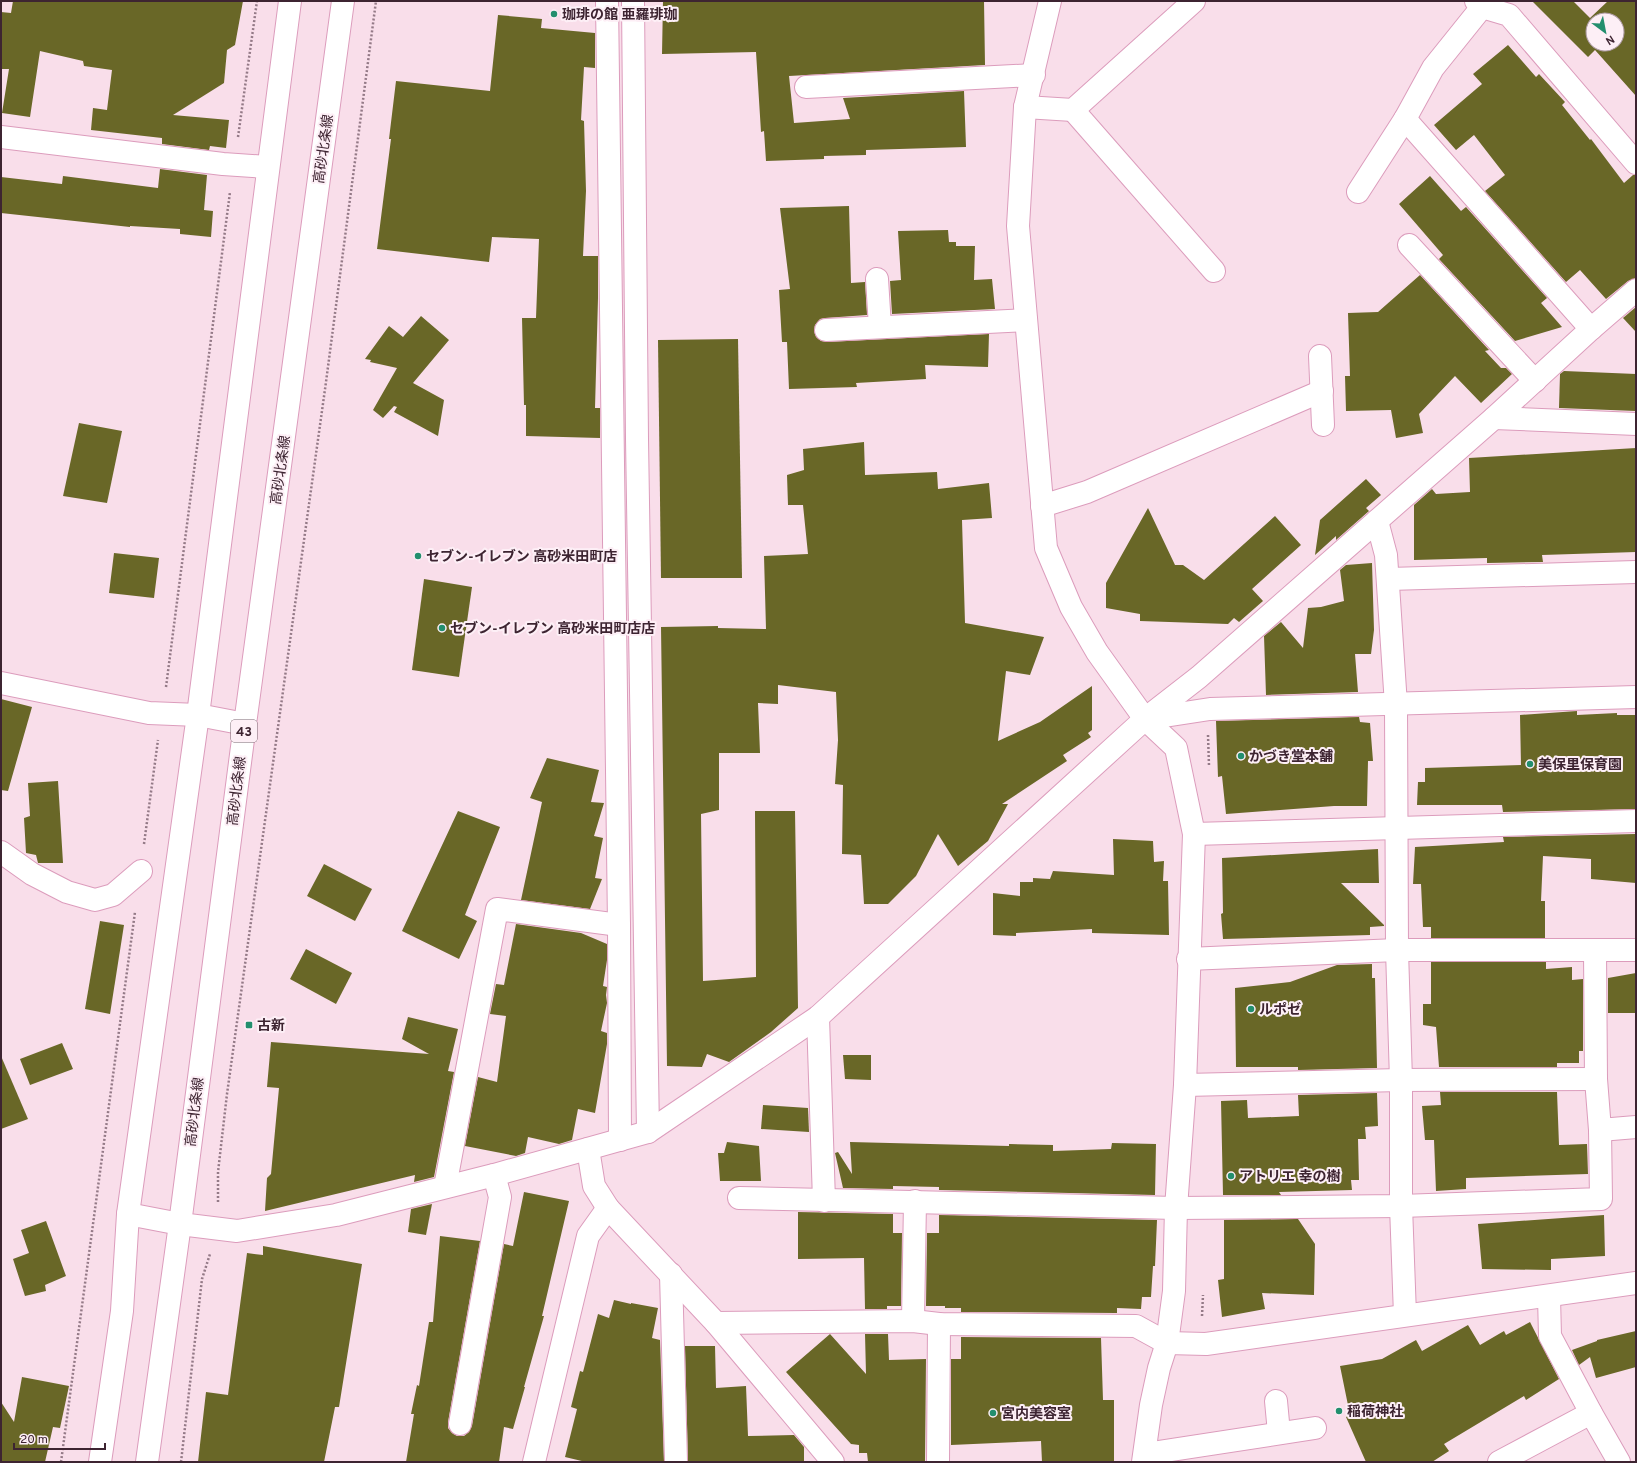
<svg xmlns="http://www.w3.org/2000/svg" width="1637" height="1463" font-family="Overpass,'Noto Sans JP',sans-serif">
<rect width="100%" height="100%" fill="#f9deea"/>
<g fill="#696727" fill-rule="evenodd">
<path d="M 13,1 L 243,1 L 235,45 L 227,50 L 224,83 L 173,115 L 229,120 L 226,148 L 210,146 L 209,150 L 162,144 L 162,138 L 91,130 L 93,108 L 107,110 L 112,70 L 84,66 L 83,61 L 40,51 L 30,117 L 2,113 L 9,69 L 1,69 L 1,12 L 11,13 Z"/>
<path d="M 663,1 L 984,1 L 985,65 L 789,76 L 794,123 L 850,119 L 843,98 L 964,91 L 966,147 L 866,150 L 866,155 L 824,156 L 824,159 L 766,161 L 764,131 L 761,132 L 756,52 L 662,54 Z"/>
<path d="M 1532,1 L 1573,1 L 1590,18 L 1608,1 L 1636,1 L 1636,96 L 1595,50 L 1588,57 ZM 1593,20 L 1617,20 L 1617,44 L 1593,44 Z"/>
<path d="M 498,15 L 542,19 L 541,28 L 595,33 L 595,68 L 584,67 L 581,120 L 584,121 L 586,191 L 583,256 L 598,256 L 598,298 L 595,408 L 600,408 L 600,438 L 526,436 L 526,405 L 524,405 L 522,318 L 536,318 L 539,239 L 492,237 L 489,262 L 377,249 L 391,139 L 389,139 L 396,81 L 490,91 Z"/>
<path d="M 1508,45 L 1536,77 L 1539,74 L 1565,102 L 1562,105 L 1590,140 L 1591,139 L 1624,183 L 1633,175 L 1636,175 L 1636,278 L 1628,281 L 1606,299 L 1580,270 L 1566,282 L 1485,191 L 1505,175 L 1474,135 L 1456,150 L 1434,125 L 1482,84 L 1473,74 Z"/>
<path d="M 160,169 L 207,175 L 204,210 L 213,211 L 211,237 L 180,234 L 180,229 L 130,226 L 130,227 L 1,213 L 1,177 L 62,184 L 63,176 L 158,188 Z"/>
<path d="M 1430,176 L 1461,211 L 1466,207 L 1547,298 L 1541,303 L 1562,327 L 1515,341 L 1439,259 L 1443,255 L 1399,204 Z"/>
<path d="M 849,206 L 851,283 L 865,282 L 867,315 L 825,318 L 820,319 L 815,325 L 814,331 L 816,337 L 821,341 L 827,342 L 989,334 L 988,367 L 925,365 L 926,379 L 856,383 L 857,387 L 789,389 L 787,342 L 782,342 L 779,290 L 790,289 L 780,208 Z"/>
<path d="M 948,230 L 949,242 L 956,242 L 956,246 L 975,246 L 974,280 L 992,279 L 995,309 L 892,314 L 890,281 L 901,280 L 898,231 Z"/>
<path d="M 1420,275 L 1489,350 L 1485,351 L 1501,368 L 1506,368 L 1512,374 L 1481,403 L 1455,376 L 1419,414 L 1423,433 L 1396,438 L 1391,410 L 1346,411 L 1345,376 L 1350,376 L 1348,313 L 1378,312 Z"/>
<path d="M 1636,307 L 1636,332 L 1623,318 Z"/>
<path d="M 421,316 L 449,340 L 413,383 L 444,400 L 438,436 L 394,412 L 397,407 L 394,406 L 383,418 L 373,410 L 397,368 L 370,362 L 371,360 L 365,359 L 389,326 L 403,337 Z"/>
<path d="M 738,339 L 742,578 L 661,578 L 658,340 Z"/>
<path d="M 1564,371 L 1636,374 L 1636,411 L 1559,408 L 1560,374 Z"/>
<path d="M 79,423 L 122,431 L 107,503 L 63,496 Z"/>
<path d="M 864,442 L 865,475 L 937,472 L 938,489 L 989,483 L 992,518 L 962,520 L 965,623 L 1044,637 L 1030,675 L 1006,671 L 998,741 L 1040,722 L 1092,686 L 1092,730 L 1088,733 L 1091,737 L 1063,755 L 1067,761 L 1002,804 L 1008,804 L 988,841 L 958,866 L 938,834 L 916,876 L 888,904 L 864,904 L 861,855 L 842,854 L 843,785 L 835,784 L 838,740 L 836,692 L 778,685 L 778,704 L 758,703 L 760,753 L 719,753 L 719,810 L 701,814 L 703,981 L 756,977 L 755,811 L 795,811 L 798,1008 L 771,1032 L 729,1062 L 707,1054 L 702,1067 L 667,1066 L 661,627 L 718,626 L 718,628 L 766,629 L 764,556 L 808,554 L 803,505 L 788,505 L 787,475 L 804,470 L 803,449 Z"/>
<path d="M 1636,448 L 1636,552 L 1542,555 L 1543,562 L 1487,563 L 1487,558 L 1414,560 L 1414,505 L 1432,489 L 1436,494 L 1470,492 L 1469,458 Z"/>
<path d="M 1366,479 L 1381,495 L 1366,508 L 1369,511 L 1336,540 L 1336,536 L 1315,555 L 1320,520 Z"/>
<path d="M 1148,508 L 1175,565 L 1183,565 L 1204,580 L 1275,516 L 1301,545 L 1252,589 L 1263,601 L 1239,622 L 1234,618 L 1228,624 L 1140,621 L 1140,614 L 1106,608 L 1106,583 Z"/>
<path d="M 114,553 L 159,558 L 154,598 L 109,593 Z"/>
<path d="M 1372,563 L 1374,630 L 1371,654 L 1355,654 L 1358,692 L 1266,695 L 1264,636 L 1281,622 L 1303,648 L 1308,608 L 1321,607 L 1344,601 L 1340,570 L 1346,565 Z"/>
<path d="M 424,579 L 472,587 L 459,677 L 412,670 Z"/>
<path d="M 1,699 L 32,707 L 8,791 L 1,790 Z"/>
<path d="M 1577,711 L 1577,715 L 1617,713 L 1617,715 L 1636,715 L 1636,809 L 1503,812 L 1502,805 L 1417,805 L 1418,782 L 1425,782 L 1425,768 L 1521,765 L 1520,715 Z"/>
<path d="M 1359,717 L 1360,722 L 1370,723 L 1373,761 L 1368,761 L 1367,806 L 1334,806 L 1226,814 L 1222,776 L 1218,777 L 1216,721 Z"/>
<path d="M 547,758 L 599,770 L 591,802 L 604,803 L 594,836 L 603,838 L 595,878 L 602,879 L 590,909 L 521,900 L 542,802 L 530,798 Z"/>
<path d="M 58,781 L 63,863 L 38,863 L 36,855 L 26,853 L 24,818 L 30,816 L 28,783 Z"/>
<path d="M 458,811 L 500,827 L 465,915 L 477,921 L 459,959 L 402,931 Z"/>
<path d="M 1636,834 L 1636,883 L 1591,879 L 1591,859 L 1543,856 L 1541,901 L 1545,901 L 1545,938 L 1431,938 L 1431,927 L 1423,927 L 1421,884 L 1413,884 L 1415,847 L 1504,842 L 1503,837 Z"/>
<path d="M 1113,839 L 1153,841 L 1154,862 L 1164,861 L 1163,881 L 1168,881 L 1169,935 L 1092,933 L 1092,929 L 1016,933 L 1016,936 L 993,935 L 993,893 L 1020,896 L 1020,882 L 1033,882 L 1033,878 L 1050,879 L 1053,871 L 1114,875 Z"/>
<path d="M 1378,849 L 1379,883 L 1341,883 L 1384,925 L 1384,926 L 1370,927 L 1370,935 L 1223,939 L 1221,914 L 1223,913 L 1222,858 Z"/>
<path d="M 324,864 L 372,889 L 355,921 L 307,896 Z"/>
<path d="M 100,921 L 124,925 L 110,1014 L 85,1009 Z"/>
<path d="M 516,924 L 581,933 L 607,944 L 607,960 L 603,986 L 607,987 L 606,995 L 607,1003 L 601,1031 L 607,1033 L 607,1044 L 595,1113 L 578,1109 L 572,1140 L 559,1144 L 528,1137 L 525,1153 L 516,1156 L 465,1146 L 478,1077 L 497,1082 L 506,1016 L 490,1014 L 496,984 L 504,985 Z"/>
<path d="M 306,949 L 352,973 L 336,1004 L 290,979 Z"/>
<path d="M 1431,962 L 1546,962 L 1546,969 L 1572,967 L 1572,980 L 1583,979 L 1583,1051 L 1579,1051 L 1579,1063 L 1557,1063 L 1557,1067 L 1439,1067 L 1436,1027 L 1423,1025 L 1423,1004 L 1431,1004 Z"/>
<path d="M 1372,964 L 1372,978 L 1375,978 L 1377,1068 L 1298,1070 L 1298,1067 L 1236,1067 L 1235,988 L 1290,982 L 1337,965 Z"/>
<path d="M 1636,973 L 1636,1013 L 1608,1013 L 1608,978 Z"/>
<path d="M 408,1017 L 458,1029 L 448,1071 L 454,1072 L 434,1177 L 414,1182 L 415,1175 L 265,1211 L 267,1178 L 271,1174 L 279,1088 L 267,1087 L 271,1042 L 429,1054 L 402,1039 Z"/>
<path d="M 62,1043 L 73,1069 L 30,1085 L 20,1059 Z"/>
<path d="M 843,1055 L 871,1055 L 871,1080 L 845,1079 Z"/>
<path d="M 1,1056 L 28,1119 L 1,1129 Z"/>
<path d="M 1440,1092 L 1557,1092 L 1559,1145 L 1587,1144 L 1588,1174 L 1466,1178 L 1466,1189 L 1436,1191 L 1434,1140 L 1425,1140 L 1422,1106 L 1441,1105 Z"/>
<path d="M 1377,1093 L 1378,1126 L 1365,1127 L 1366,1139 L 1358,1139 L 1359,1180 L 1351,1180 L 1352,1190 L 1279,1192 L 1281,1195 L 1223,1195 L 1221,1101 L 1247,1100 L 1248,1118 L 1299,1116 L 1298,1095 Z"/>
<path d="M 763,1105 L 808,1108 L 809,1132 L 761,1129 Z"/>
<path d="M 727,1142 L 759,1146 L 761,1181 L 720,1181 L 718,1153 L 724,1153 Z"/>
<path d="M 850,1142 L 1009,1146 L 1009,1144 L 1053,1145 L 1053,1151 L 1111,1149 L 1112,1143 L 1156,1144 L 1155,1195 L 939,1190 L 939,1187 L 893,1186 L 893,1189 L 843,1188 L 835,1153 L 838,1152 L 852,1174 Z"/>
<path d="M 524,1192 L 569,1201 L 542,1316 L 544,1316 L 524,1387 L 525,1387 L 513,1429 L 504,1427 L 499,1462 L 406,1462 L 414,1414 L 411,1414 L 417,1385 L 419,1386 L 429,1322 L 433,1322 L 440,1236 L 480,1241 L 448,1422 L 448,1428 L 452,1433 L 457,1436 L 464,1436 L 469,1432 L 472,1426 L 504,1244 L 513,1246 Z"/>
<path d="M 432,1204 L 426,1235 L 408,1232 L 411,1209 Z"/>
<path d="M 798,1212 L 893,1214 L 893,1233 L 902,1233 L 901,1306 L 887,1306 L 887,1309 L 865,1309 L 864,1258 L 798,1259 Z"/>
<path d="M 939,1215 L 1157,1220 L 1155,1266 L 1153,1266 L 1151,1297 L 1142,1297 L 1141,1309 L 1117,1308 L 1117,1313 L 961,1312 L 961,1308 L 945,1308 L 945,1306 L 926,1306 L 927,1233 L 939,1233 Z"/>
<path d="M 1604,1215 L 1605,1256 L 1551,1259 L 1551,1270 L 1482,1269 L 1478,1224 Z"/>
<path d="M 1298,1219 L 1315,1244 L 1314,1295 L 1262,1293 L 1265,1309 L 1222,1317 L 1218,1280 L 1224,1279 L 1224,1220 Z"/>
<path d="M 46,1221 L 66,1276 L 45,1285 L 46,1291 L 25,1296 L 13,1259 L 29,1253 L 21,1230 Z"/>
<path d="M 263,1246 L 362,1264 L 339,1407 L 335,1407 L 324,1462 L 198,1462 L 206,1392 L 228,1395 L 247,1253 L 263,1255 Z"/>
<path d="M 614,1300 L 631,1304 L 631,1303 L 658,1308 L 652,1338 L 660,1340 L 664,1462 L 586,1462 L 565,1457 L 577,1409 L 571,1407 L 580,1371 L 583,1372 L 598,1314 L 609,1318 Z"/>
<path d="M 1530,1322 L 1559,1379 L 1526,1400 L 1524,1396 L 1444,1444 L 1449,1451 L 1432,1462 L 1366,1462 L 1346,1417 L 1350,1415 L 1340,1366 L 1382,1359 L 1416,1340 L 1422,1351 L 1468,1325 L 1480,1345 L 1504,1331 L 1506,1335 Z"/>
<path d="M 1636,1331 L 1636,1367 L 1596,1378 L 1590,1357 L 1579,1365 L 1572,1350 L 1597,1341 L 1597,1340 Z"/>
<path d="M 830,1334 L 866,1374 L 865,1334 L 888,1334 L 889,1360 L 926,1359 L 925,1462 L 868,1462 L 867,1453 L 859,1453 L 859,1445 L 851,1444 L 786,1372 Z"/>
<path d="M 961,1337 L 1101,1338 L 1103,1400 L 1114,1400 L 1114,1462 L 1042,1462 L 1041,1441 L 951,1445 L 951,1359 L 961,1359 Z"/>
<path d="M 685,1346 L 715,1346 L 716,1388 L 746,1386 L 748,1436 L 794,1435 L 804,1447 L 804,1462 L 688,1462 Z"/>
<path d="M 22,1377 L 69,1386 L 60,1428 L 53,1427 L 45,1462 L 1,1462 L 1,1402 L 14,1422 Z"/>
</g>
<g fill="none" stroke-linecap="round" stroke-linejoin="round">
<g stroke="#dc9cbc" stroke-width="24">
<g id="street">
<path d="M 607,1 L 619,925 L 620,1140"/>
<path d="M 633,1 L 637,439 L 648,1132"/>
<path d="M 1050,1 L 1025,107 L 1018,226 L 1046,548 L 1071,607 L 1097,652 L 1145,719 L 1210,709 L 1636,697"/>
<path d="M 1476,1 L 1482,7 L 1509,15 L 1636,163"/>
<path d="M 806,87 L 1034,75"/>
<path d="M 1025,107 L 1073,110 L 1194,1"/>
<path d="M 1073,110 L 1214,271"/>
<path d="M 1405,119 L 1591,329"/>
<path d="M 1,137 L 223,164 L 267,167"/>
<path d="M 1358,192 L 1405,119 L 1433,68 L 1482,7"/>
<path d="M 1409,245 L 1535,381"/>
<path d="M 877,279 L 880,327"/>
<path d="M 826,330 L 1026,320"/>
<path d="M 1320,356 L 1323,425"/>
<path d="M 1494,418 L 1636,424"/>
<path d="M 1042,506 L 1087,492 L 1322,391"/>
<path d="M 1377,521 L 1386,555 L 1396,705 L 1397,950 L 1401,1080 L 1401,1206 L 1405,1315"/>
<path d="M 1389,579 L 1636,572"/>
<path d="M 1,683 L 149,713 L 198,715 L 245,724"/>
<path d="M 1194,834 L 1636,821"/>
<path d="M 1,852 L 32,874 L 67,892 L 95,900 L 113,895 L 141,871"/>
<path d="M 1595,951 L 1596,1079 L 1600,1130 L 1636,1127"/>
<path d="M 1188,959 L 1397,950 L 1636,950"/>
<path d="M 818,1017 L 824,1201"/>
<path d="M 1185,1085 L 1401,1080 L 1596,1079"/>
<path d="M 588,1149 L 594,1186 L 608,1208 L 716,1323 L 833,1462"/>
<path d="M 445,1187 L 497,909 L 619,925"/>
<path d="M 739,1198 L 1176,1208 L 1401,1206 L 1601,1199 L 1600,1130"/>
<path d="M 128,1214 L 180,1224 L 237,1231 L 336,1215 L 494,1175 L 648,1132 L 818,1017 L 1145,719 L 1199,677 L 1494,418 L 1591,329 L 1636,290"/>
<path d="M 671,1274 L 676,1462"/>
<path d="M 1549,1297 L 1550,1336 L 1591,1413 L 1619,1462"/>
<path d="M 913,1321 L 915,1201"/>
<path d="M 716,1323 L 913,1321 L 939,1324 L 1136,1326 L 1167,1343"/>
<path d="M 1276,1401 L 1279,1433"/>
<path d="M 460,1424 L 500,1197 L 494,1175"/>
<path d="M 1145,1454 L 1315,1428"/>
<path d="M 534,1462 L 588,1236 L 608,1208"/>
<path d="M 938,1462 L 939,1324"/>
<path d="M 1499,1462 L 1591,1413"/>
</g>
</g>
<g stroke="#dc9cbc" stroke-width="24">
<g id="secondary">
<path d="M 1167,1343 L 1206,1344 L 1636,1283"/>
<path d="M 1143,1462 L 1151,1405 L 1159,1368 L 1167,1343 L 1174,1291 L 1176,1208 L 1185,1085 L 1194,834 L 1176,748 L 1145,719"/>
</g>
</g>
<g stroke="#dc9cbc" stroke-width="24">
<g id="primary">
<path d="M 100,1462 L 122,1311 L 128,1214 L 198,715 L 290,1"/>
<path d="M 147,1462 L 180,1224 L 245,724 L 343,1"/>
</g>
</g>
<g stroke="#947a87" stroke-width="2.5" stroke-dasharray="2 2" stroke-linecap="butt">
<path d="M 238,137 L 257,1"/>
<path d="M 166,687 L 230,192"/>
<path d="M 1208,735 L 1209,766"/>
<path d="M 144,844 L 158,740"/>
<path d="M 218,1202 L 218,1172 L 227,1094 L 326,382 L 376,1"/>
<path d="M 1202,1316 L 1203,1295"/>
<path d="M 61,1462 L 135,912"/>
<path d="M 181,1462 L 202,1279 L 210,1254"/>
</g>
<use href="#street" stroke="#fff" stroke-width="22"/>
<use href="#secondary" stroke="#fff" stroke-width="22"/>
<use href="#primary" stroke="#fff" stroke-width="22"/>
</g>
<g fill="#238f6e" stroke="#fdeff6" stroke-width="1.5">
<circle cx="554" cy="14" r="4"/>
<circle cx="418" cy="556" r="4"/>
<circle cx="442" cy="628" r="4"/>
<circle cx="1241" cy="756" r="4"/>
<circle cx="1530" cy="764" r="4"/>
<circle cx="1251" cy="1009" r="4"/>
<rect x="245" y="1021" width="8" height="8" rx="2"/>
<circle cx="1231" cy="1176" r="4"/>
<circle cx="1339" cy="1411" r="4"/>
<circle cx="993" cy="1413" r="4"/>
</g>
<g text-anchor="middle" stroke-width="4" stroke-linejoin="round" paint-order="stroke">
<rect fill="#fdeff6" stroke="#77616c" stroke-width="1" x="231" y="720" width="26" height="22" rx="3"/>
<g font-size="13" font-weight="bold" fill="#3d2431">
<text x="244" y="736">43</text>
</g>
<g font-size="14" font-weight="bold" fill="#3d2431" stroke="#fdeff6" text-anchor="start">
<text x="562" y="19">珈琲の館 亜羅琲珈</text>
<text x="426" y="561">セブン-イレブン 高砂米田町店</text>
<text x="450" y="633">セブン-イレブン 高砂米田町店店</text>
<text x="1249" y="761">かづき堂本舗</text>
<text x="1538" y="769">美保里保育園</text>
<text x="1259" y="1014">ルポゼ</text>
<text x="257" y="1030">古新</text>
<text x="1239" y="1181">アトリエ 幸の樹</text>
<text x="1347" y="1416">稲荷神社</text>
<text x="1001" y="1418">宮内美容室</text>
</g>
<g font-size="14" fill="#3d2431" stroke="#fdeff6">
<text transform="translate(323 149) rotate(-82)" y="5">高砂北条線</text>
<text transform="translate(280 470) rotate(-82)" y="5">高砂北条線</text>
<text transform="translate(236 791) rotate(-83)" y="5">高砂北条線</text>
<text transform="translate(194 1112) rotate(-83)" y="5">高砂北条線</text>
</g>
</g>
<rect width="1637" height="1463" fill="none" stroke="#3d2431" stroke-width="4"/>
<g transform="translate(1605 32) rotate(148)"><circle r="19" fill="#fdeff6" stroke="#b09ea7"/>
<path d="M0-3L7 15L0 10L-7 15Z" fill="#238f6e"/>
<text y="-6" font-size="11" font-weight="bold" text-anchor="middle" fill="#3d2431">N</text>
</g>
<path d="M14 1443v6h91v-6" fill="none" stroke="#3d2431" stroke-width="2"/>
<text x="20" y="1443" font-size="12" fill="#3d2431" stroke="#fdeff6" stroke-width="3" paint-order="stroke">20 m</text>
</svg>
